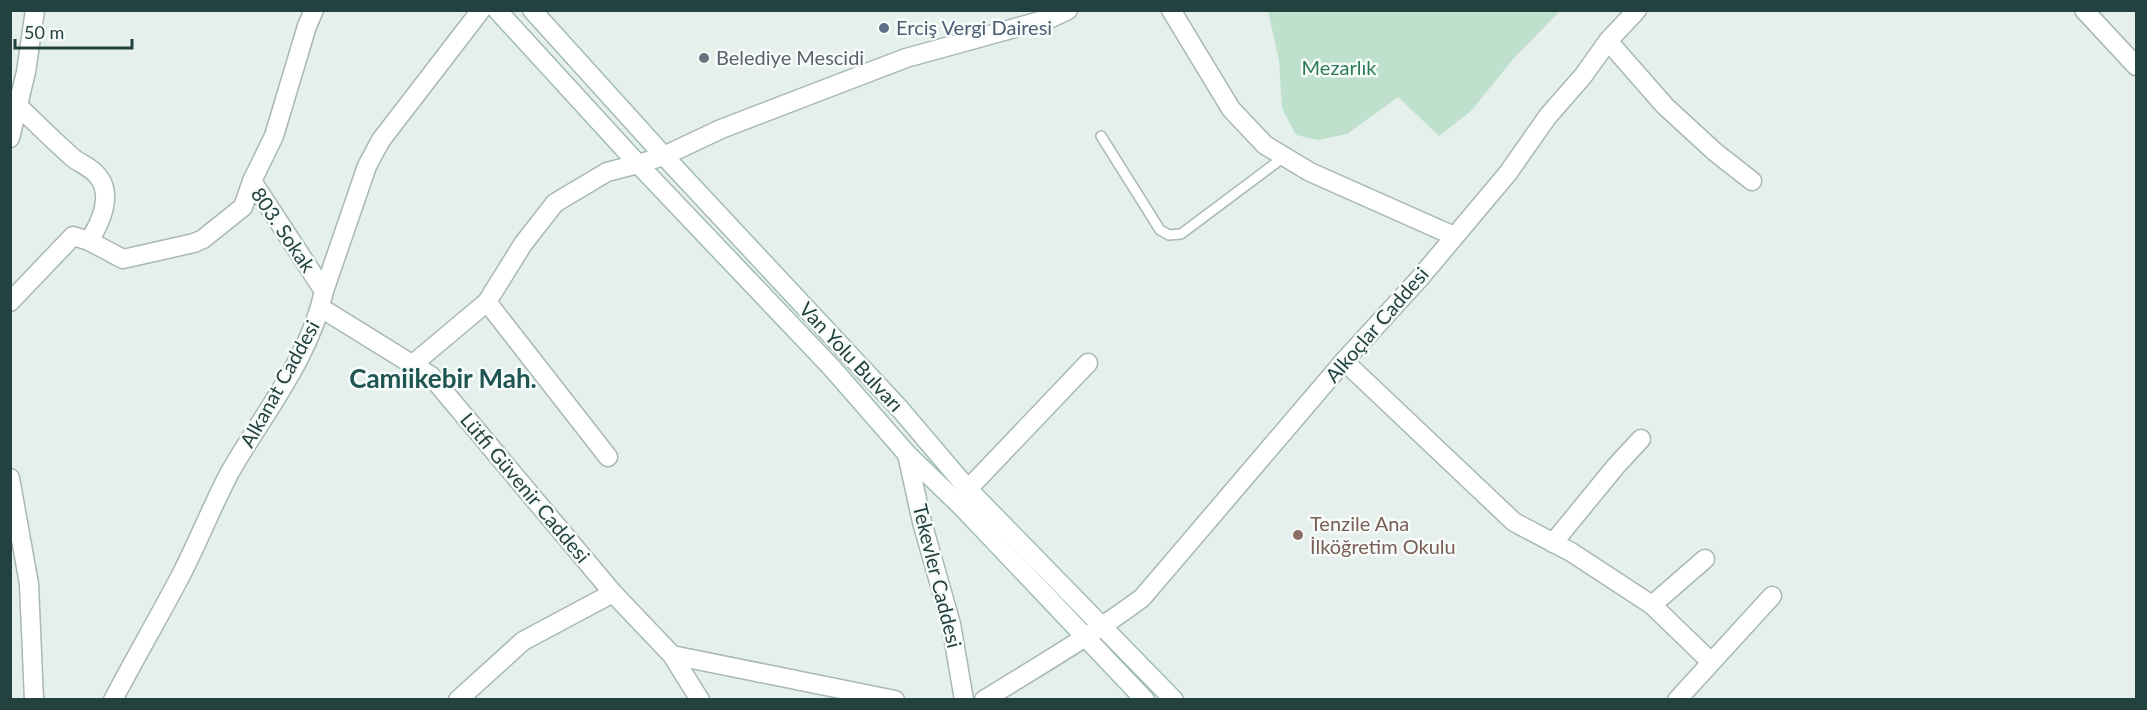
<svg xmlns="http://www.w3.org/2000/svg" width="2147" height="710" font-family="Lato,sans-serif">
<rect width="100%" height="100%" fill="#e5efec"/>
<path fill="#bee0cd" d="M 1268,11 L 1268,10 L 1560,11 L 1514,58 L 1471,111 L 1439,136 L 1398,97 L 1347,134 L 1318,140 L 1296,135 L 1282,108 L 1279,61 Z"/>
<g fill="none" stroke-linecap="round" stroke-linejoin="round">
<g stroke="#a7b8b5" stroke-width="12">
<path id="service" d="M 1101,136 L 1160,230 L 1169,235 L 1181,234 L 1284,157"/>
</g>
<g stroke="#a7b8b5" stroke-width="21">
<g id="minor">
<path d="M 1171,10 L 1231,109 L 1265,145 L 1310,172 L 1454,236"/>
<path d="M 2084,10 L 2136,66"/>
<path d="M 1608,41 L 1665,106 L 1715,152 L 1752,181"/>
<path d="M 17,105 C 35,122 53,140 72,157 C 79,163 88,166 95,173 C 115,192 101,222 89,241 L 123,259 L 194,243 L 203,239 L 243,207 L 252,181 L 324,291"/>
<path d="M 252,181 L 274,136 L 307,26 L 314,10"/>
<path d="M 10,302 L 73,236 L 89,241"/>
<path d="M 487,302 L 608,457"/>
<path d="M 1344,361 L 1514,522 L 1571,552 L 1652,605 L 1711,662"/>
<path d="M 413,364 L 487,302 L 523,244 L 555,203 L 607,172 L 638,164"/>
<path d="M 968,489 L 1088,363"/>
<path d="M 1553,543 L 1616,466 L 1641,439"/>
<path d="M 1652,605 L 1705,559"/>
<path d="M 672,655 L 895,700"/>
<path d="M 458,700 L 523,641 L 613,593"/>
<path d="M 1677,700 L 1772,596"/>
</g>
</g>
<g stroke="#a7b8b5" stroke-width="21">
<g id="tertiary">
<path d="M 10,138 L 26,72 L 35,10"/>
<path d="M 638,164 L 664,156 L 721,129 L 906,58 L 1051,18 L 1068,10"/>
<path d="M 321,308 L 431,376 L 613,593 L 672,655 L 700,700"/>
<path d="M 907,454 L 922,522 L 951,624 L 964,700"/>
<path d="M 10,478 L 29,584 L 34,700"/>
<path d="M 113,700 C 135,658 159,617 181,575 C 198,542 212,506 230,472 C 263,414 310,358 324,291 L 367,166 L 381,140 L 481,10"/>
<path d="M 984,700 C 1037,667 1092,635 1142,598 L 1344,361 L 1419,279 L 1508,173 L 1548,116 L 1583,76 L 1608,41 L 1637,10"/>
</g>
</g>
<g stroke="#a3bbb7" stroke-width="21">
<g id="secondary">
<path d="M 497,10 L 638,164 L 832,368 L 907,454 L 962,507 L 1145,700"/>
<path d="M 532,10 L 664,156 L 900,409 L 968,489 L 1174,700"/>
</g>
</g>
<use href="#service" stroke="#fff" stroke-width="9"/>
<use href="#minor" stroke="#fff" stroke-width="18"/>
<use href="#tertiary" stroke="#fff" stroke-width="18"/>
<use href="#secondary" stroke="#fff" stroke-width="18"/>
</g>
<circle fill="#5c6f8a" stroke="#f7fbf9" stroke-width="2" cx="884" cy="28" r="6"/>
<circle fill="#6b7280" stroke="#f7fbf9" stroke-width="2" cx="704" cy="58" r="6"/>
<circle fill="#8d6e63" stroke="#f7fbf9" stroke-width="2" cx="1298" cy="535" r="6"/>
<g text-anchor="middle" stroke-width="5" stroke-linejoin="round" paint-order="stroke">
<g font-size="20" fill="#4e5e75" stroke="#f7fbf9" text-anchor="start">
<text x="896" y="35">Erciş Vergi Dairesi</text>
</g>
<g font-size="20" fill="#5b616d" stroke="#f7fbf9" text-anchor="start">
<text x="716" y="65">Belediye Mescidi</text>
</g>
<g font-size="20" fill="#2c7b58" stroke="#f7fbf9">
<text x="1339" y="75">Mezarlık</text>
</g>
<g font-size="20" fill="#23423f" stroke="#f7fbf9">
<text transform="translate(283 230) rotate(56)" y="7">803. Sokak</text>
<text transform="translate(1377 325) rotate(-49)" y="7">Alkoçlar Caddesi</text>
<text transform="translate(851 357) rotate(47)" y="7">Van Yolu Bulvarı</text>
<text transform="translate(280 384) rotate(-61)" y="7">Alkanat Caddesi</text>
<text transform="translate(525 488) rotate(50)" y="7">Lütfi Güvenir Caddesi</text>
<text transform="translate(937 576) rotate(76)" y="7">Tekevler Caddesi</text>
</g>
<g font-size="20" fill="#785e54" stroke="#f7fbf9" text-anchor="start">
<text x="1310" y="531">Tenzile Ana<tspan x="1310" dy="23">İlköğretim Okulu</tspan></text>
</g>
<g font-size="26" font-weight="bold" fill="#1e5552" stroke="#f7fbf9">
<text x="443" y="388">Camiikebir Mah.</text>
</g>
</g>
<rect width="2147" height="710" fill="none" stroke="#23423f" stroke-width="24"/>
<path d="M15 39v9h117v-9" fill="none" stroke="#23423f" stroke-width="3"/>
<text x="24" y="39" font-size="18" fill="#23423f" stroke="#f7fbf9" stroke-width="4.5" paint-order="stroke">50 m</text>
</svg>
